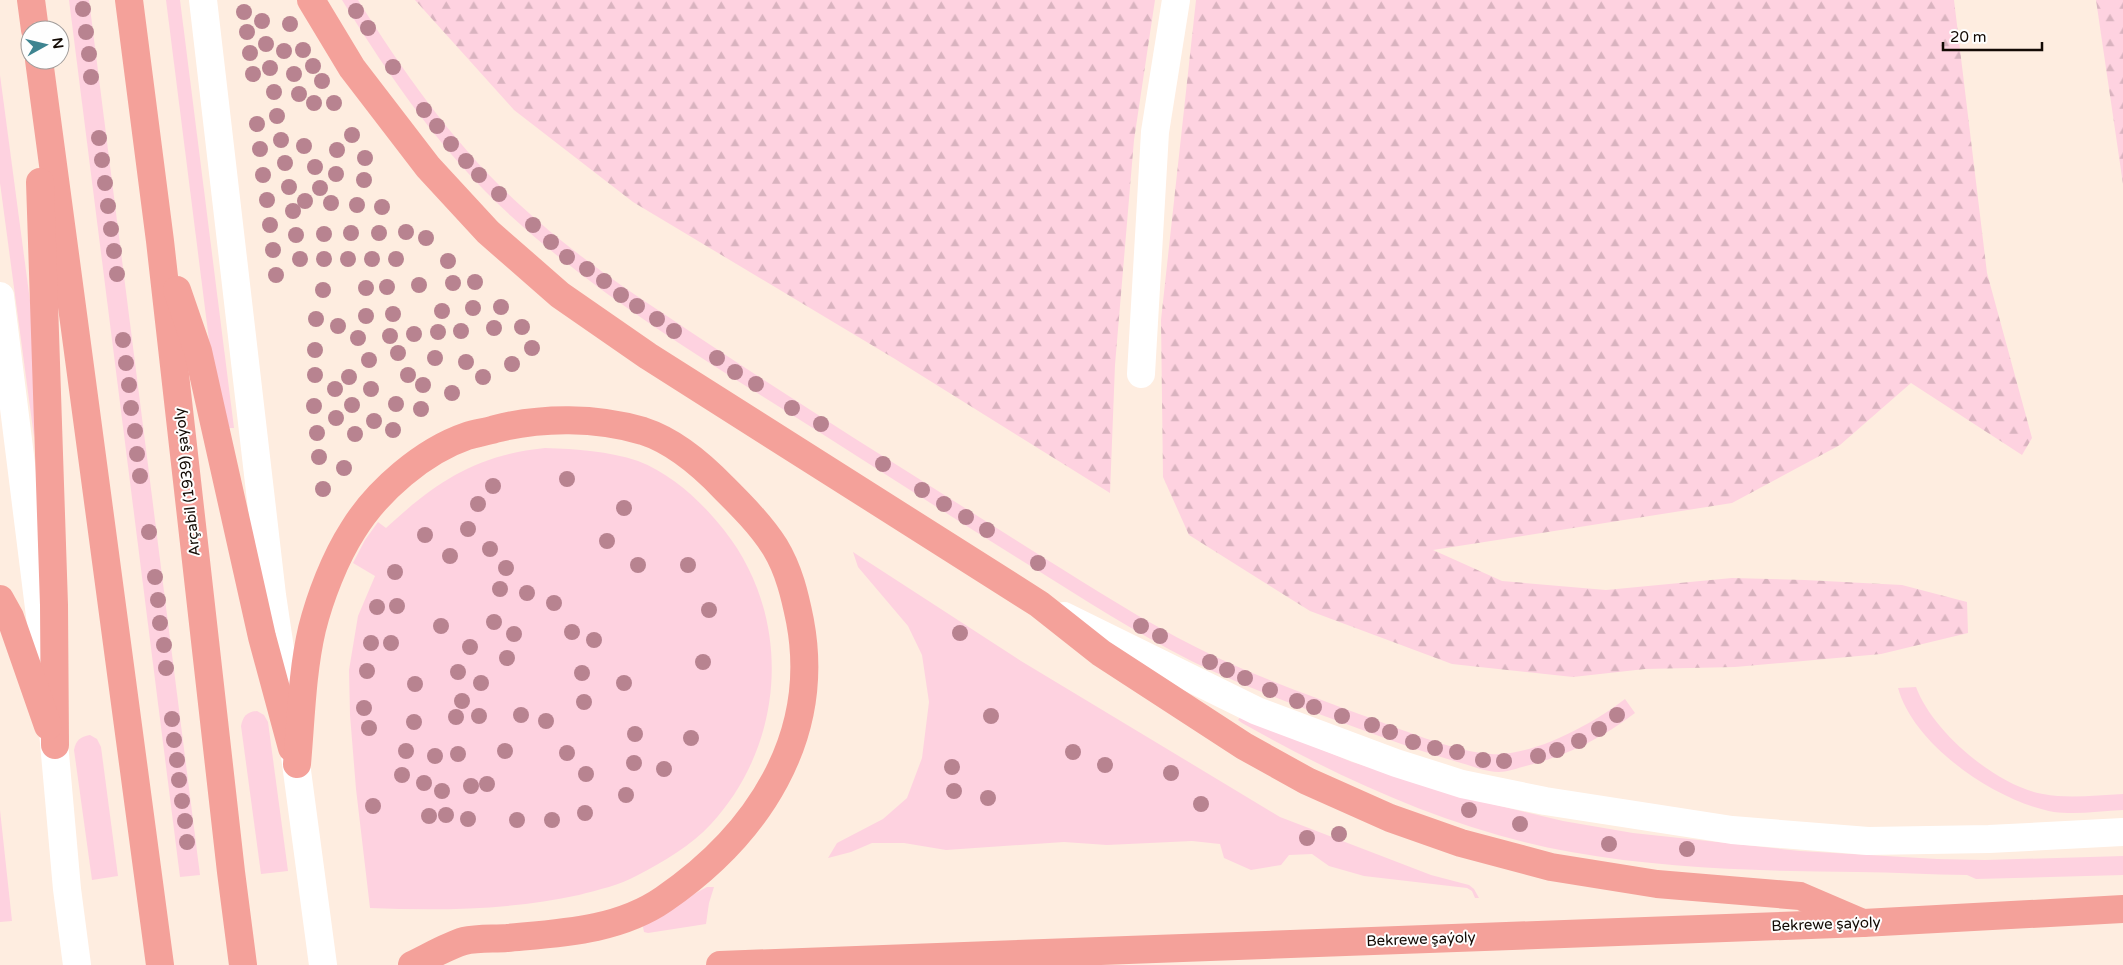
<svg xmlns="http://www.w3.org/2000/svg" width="2123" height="965" font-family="'Varela Round',sans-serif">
<defs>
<pattern id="forest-firs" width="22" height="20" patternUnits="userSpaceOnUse" patternTransform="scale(1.25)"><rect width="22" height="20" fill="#fed2e0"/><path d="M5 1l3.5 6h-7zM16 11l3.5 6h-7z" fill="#d9b3bf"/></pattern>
</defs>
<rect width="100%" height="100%" fill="#feede0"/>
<g fill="#fed2e0">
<path d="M 69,0 L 89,0 L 200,875 L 180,877 Z"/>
<path d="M 166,0 L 180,0 L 234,428 L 228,428 L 209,340 Z"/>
<path d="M 342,0 L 358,0 C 405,74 455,146 520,205 C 565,247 615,282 667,316 C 729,358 792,398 854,438 C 924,482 993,526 1062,569 C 1113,601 1163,632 1216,657 C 1263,679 1311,696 1359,714 C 1396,727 1454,752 1491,754 C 1532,757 1593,724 1625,699 L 1635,713 C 1601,739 1564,757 1522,767 C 1515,769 1506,772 1499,772 C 1486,772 1473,766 1461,763 C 1433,755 1406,746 1379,736 C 1322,715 1265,695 1210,670 C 1155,644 1104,612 1053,580 C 977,533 902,485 827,437 C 719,368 606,303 511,216 C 443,154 390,78 342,0 Z"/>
<path d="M 0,75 L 38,361 L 34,437 L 0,183 Z"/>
<path d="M 545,448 C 577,449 608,451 638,461 C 672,474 702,502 724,530 C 793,617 786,743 711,824 C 692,845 663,862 638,875 C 620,885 598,890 579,895 C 510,910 440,911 370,908 L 356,789 L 350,715 L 349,670 L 358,616 L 375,576 L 353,563 L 365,540 L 378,522 L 386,528 C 436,482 476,455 545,448 Z"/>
<path d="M 853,552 L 1021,661 L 1280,817 L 1431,875 L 1469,885 L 1474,889 L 1479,898 L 1475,898 L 1472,891 L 1467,888 L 1364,876 L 1329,866 L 1312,854 L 1289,855 L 1281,865 L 1251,870 L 1224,858 L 1220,844 L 1192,841 L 1107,845 L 1064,842 L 946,850 L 904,843 L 872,843 L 851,852 L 828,858 L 837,843 L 883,819 L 907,798 L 922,758 L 929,702 L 922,655 L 908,626 L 858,567 Z"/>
<path d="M 1916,687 C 1932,731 1996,786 2043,794 C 2069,799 2097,795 2123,794 L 2123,810 C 2101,811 2076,815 2054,812 C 1997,802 1914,746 1898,688 Z"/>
<path d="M 257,711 L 264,715 L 268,722 L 288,871 L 261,874 L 241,726 C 243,716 247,712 257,711 Z"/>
<path d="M 1241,716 L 1352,762 L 1492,804 L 1563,821 L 1633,833 L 1800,851 L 1937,859 L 1985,860 L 2123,856 L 2123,875 L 1976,879 L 1967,875 C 1931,875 1894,872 1858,872 C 1762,871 1666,869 1571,852 C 1454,831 1345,781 1242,723 L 1238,720 Z"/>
<path d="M 90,735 L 97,739 L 101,747 L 118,876 L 92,880 L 74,750 C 76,740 80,737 90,735 Z"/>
<path d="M 0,810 L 12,921 L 0,922 Z"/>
<path d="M 707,887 L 714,887 L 709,903 L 706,924 L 648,933 L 644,932 L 643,927 L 644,921 Z"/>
</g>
<g fill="url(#forest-firs)">
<path d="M 415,0 L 1155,0 L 1134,140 L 1115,365 L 1110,493 L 895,359 L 633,202 L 514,110 Z"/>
<path d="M 1196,0 L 1954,0 L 1987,273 L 2032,438 L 2022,455 L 1911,383 L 1840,445 L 1732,503 L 1433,550 L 1502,581 L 1606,590 L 1732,578 L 1805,580 L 1902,585 L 1967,602 L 1968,633 L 1881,654 L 1735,667 L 1645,669 L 1573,677 L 1452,664 L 1310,611 L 1189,535 L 1163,477 L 1161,320 Z"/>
<path d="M 2096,0 L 2123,0 L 2123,184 Z"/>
</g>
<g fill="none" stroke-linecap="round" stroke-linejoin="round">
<g stroke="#fff" stroke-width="28">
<path d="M 203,0 L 272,595 L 286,689"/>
<path d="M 0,296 L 44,648"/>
<path d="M 1141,374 L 1155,132 L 1176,0"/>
<path d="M 1064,616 L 1257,711 L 1396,763 L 1462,784 L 1545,801 L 1732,830 L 1868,841 L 1989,839 L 2123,832"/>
<path d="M 52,720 L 67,889 L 77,965"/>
<path d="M 293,741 L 323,965"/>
</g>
<g stroke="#f4a19a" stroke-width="28">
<path d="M 31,0 L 35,30"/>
<path d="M 129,0 L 160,241 L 231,872 L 243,965"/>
<path d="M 311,0 L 352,68 L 428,167 L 488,232 L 560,295 L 648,356 L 1039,604 L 1101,653 L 1244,746 L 1307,781 L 1390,818 L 1461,843 L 1551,867 L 1657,884 L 1800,896 L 1863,923"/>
<path d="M 39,60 L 160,965"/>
<path d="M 40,182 L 54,605 L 55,745"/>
<path d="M 177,290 L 198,351 L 262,637 L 292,748"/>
<path d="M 0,599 L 10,617 L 48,726"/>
<path d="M 297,764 C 301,719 302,672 312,629 C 320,597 335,558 353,530 C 377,491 423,451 467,436 C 476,433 486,432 495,429 C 542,417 596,417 643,431 C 674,441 702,465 724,488 C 742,506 761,525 775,547 C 789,570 795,596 800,621 C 822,738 757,835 664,899 C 618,931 560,933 507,938 C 493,939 477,938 464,941 C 447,946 429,957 412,965"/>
<path d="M 720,965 L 1863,923 L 2123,909"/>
</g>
</g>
<g fill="#b88390">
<circle cx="83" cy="9" r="8"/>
<circle cx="356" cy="11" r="8"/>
<circle cx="244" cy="12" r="8"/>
<circle cx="262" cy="21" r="8"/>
<circle cx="290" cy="24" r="8"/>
<circle cx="368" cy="28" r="8"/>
<circle cx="86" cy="32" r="8"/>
<circle cx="247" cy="32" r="8"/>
<circle cx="266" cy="44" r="8"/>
<circle cx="303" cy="50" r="8"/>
<circle cx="284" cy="51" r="8"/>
<circle cx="250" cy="53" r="8"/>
<circle cx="89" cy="54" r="8"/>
<circle cx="313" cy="66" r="8"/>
<circle cx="393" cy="67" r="8"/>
<circle cx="270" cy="68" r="8"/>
<circle cx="253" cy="74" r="8"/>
<circle cx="294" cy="74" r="8"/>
<circle cx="91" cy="77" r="8"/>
<circle cx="322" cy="81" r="8"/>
<circle cx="274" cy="92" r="8"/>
<circle cx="299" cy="94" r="8"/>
<circle cx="314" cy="103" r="8"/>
<circle cx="334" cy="103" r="8"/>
<circle cx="424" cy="110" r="8"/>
<circle cx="277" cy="116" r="8"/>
<circle cx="257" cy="124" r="8"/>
<circle cx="437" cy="126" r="8"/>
<circle cx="352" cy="135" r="8"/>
<circle cx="99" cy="138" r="8"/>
<circle cx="281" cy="140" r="8"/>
<circle cx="451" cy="144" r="8"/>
<circle cx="304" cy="146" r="8"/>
<circle cx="260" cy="149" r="8"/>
<circle cx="337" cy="150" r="8"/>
<circle cx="365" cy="158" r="8"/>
<circle cx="102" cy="160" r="8"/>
<circle cx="466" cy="161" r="8"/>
<circle cx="285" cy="163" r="8"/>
<circle cx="315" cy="167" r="8"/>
<circle cx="336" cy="174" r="8"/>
<circle cx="263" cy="175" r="8"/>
<circle cx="479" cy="175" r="8"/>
<circle cx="364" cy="180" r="8"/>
<circle cx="105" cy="183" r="8"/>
<circle cx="289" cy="187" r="8"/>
<circle cx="320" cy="188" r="8"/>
<circle cx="499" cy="194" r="8"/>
<circle cx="267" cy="200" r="8"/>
<circle cx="305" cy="201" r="8"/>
<circle cx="331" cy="203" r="8"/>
<circle cx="357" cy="205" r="8"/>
<circle cx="108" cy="206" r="8"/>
<circle cx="382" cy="207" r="8"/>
<circle cx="293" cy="211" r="8"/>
<circle cx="270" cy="225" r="8"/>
<circle cx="533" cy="225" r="8"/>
<circle cx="111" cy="229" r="8"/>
<circle cx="406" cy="232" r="8"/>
<circle cx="351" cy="233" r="8"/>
<circle cx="379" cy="233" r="8"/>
<circle cx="324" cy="234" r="8"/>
<circle cx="296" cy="235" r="8"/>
<circle cx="426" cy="238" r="8"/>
<circle cx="551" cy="242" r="8"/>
<circle cx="273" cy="250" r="8"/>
<circle cx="114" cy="251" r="8"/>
<circle cx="567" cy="257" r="8"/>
<circle cx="300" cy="259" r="8"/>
<circle cx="324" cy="259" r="8"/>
<circle cx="348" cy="259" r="8"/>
<circle cx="372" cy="259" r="8"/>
<circle cx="396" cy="259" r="8"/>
<circle cx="448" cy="261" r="8"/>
<circle cx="587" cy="269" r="8"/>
<circle cx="117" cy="274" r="8"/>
<circle cx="276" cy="275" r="8"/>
<circle cx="604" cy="281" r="8"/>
<circle cx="475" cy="282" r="8"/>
<circle cx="453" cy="283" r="8"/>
<circle cx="419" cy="285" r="8"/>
<circle cx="387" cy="287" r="8"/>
<circle cx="366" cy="288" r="8"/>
<circle cx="323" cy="290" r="8"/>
<circle cx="621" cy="295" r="8"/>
<circle cx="637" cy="306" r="8"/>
<circle cx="501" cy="307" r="8"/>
<circle cx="473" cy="308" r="8"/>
<circle cx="442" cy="311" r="8"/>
<circle cx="393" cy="314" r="8"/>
<circle cx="366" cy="316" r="8"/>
<circle cx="316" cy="319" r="8"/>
<circle cx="657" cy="319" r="8"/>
<circle cx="338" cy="326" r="8"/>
<circle cx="522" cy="327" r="8"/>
<circle cx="494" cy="328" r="8"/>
<circle cx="461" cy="331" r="8"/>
<circle cx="674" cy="331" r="8"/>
<circle cx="438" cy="332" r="8"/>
<circle cx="414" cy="334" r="8"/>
<circle cx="390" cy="336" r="8"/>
<circle cx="358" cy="338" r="8"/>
<circle cx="123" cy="340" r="8"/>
<circle cx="532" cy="348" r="8"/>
<circle cx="315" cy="350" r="8"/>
<circle cx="398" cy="353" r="8"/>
<circle cx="435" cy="358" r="8"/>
<circle cx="717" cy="358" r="8"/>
<circle cx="369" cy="360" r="8"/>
<circle cx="466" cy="362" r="8"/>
<circle cx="126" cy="363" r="8"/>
<circle cx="512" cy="364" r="8"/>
<circle cx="735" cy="372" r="8"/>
<circle cx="315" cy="375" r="8"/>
<circle cx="408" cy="375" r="8"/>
<circle cx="349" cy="377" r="8"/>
<circle cx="483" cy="377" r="8"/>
<circle cx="756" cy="384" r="8"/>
<circle cx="129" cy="385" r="8"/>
<circle cx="423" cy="385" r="8"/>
<circle cx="335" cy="389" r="8"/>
<circle cx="371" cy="389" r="8"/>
<circle cx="452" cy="393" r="8"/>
<circle cx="396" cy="404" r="8"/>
<circle cx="352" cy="405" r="8"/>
<circle cx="314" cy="406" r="8"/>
<circle cx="131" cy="408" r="8"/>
<circle cx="792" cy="408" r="8"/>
<circle cx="421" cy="409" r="8"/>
<circle cx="336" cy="418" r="8"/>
<circle cx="374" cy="421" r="8"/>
<circle cx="821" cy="424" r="8"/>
<circle cx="393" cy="430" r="8"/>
<circle cx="135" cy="431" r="8"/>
<circle cx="317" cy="433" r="8"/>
<circle cx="355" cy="434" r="8"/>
<circle cx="137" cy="454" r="8"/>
<circle cx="319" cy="457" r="8"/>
<circle cx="883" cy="464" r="8"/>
<circle cx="344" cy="468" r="8"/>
<circle cx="140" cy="476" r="8"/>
<circle cx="567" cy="479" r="8"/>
<circle cx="493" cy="486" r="8"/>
<circle cx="323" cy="489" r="8"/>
<circle cx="922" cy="490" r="8"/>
<circle cx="478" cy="504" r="8"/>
<circle cx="944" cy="504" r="8"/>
<circle cx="624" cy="508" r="8"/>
<circle cx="966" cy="517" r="8"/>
<circle cx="468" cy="529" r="8"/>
<circle cx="987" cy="530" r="8"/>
<circle cx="149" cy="532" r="8"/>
<circle cx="425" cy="535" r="8"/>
<circle cx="607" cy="541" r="8"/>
<circle cx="490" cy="549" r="8"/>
<circle cx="450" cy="556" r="8"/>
<circle cx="1038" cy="563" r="8"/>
<circle cx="638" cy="565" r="8"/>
<circle cx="688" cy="565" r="8"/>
<circle cx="506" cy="568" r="8"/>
<circle cx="395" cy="572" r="8"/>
<circle cx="155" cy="577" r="8"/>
<circle cx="500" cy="589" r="8"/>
<circle cx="527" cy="593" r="8"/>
<circle cx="158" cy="600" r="8"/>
<circle cx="554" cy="603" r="8"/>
<circle cx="397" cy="606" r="8"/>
<circle cx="377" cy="607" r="8"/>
<circle cx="709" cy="610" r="8"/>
<circle cx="494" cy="622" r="8"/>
<circle cx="160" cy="623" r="8"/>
<circle cx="441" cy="626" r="8"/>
<circle cx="1141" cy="626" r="8"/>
<circle cx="572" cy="632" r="8"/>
<circle cx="960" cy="633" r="8"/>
<circle cx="514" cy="634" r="8"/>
<circle cx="1160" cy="636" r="8"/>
<circle cx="594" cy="640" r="8"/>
<circle cx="371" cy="643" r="8"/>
<circle cx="391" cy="643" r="8"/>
<circle cx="164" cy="645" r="8"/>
<circle cx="470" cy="647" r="8"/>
<circle cx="507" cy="658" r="8"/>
<circle cx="703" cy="662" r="8"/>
<circle cx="1210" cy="662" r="8"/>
<circle cx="166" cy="668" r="8"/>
<circle cx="1227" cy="670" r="8"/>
<circle cx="367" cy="671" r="8"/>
<circle cx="458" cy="672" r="8"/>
<circle cx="582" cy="673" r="8"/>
<circle cx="1245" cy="678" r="8"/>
<circle cx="481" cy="683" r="8"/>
<circle cx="624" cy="683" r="8"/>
<circle cx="415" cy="684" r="8"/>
<circle cx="1270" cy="690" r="8"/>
<circle cx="462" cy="701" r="8"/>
<circle cx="1297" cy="701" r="8"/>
<circle cx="584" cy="702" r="8"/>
<circle cx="1314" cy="707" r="8"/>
<circle cx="364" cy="708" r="8"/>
<circle cx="521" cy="715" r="8"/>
<circle cx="1617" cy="715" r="8"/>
<circle cx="479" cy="716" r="8"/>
<circle cx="991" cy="716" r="8"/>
<circle cx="1342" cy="716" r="8"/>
<circle cx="456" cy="717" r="8"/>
<circle cx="172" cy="719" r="8"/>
<circle cx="546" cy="721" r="8"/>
<circle cx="414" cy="722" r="8"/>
<circle cx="1372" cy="725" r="8"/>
<circle cx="369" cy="728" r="8"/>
<circle cx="1599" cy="729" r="8"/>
<circle cx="1390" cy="732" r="8"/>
<circle cx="635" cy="734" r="8"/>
<circle cx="691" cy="738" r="8"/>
<circle cx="174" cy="740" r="8"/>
<circle cx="1579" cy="741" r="8"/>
<circle cx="1413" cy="742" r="8"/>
<circle cx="1435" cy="748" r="8"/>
<circle cx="1557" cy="750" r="8"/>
<circle cx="406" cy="751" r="8"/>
<circle cx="505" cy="751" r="8"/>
<circle cx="1073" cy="752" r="8"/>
<circle cx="1457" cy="752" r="8"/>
<circle cx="567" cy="753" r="8"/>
<circle cx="458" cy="754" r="8"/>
<circle cx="435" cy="756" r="8"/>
<circle cx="1538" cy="756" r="8"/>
<circle cx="177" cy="760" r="8"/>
<circle cx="1483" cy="760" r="8"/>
<circle cx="1504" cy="761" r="8"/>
<circle cx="634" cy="763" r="8"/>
<circle cx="1105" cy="765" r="8"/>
<circle cx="952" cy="767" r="8"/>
<circle cx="664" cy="769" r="8"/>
<circle cx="1171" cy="773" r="8"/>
<circle cx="586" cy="774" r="8"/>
<circle cx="402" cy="775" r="8"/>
<circle cx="179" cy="780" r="8"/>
<circle cx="424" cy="783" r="8"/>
<circle cx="487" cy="784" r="8"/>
<circle cx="471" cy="786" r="8"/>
<circle cx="442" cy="791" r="8"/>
<circle cx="954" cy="791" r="8"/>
<circle cx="626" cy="795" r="8"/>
<circle cx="988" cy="798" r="8"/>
<circle cx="182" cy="801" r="8"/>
<circle cx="1201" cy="804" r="8"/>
<circle cx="373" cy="806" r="8"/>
<circle cx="1469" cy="810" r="8"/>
<circle cx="585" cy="813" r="8"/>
<circle cx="446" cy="815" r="8"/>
<circle cx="429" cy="816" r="8"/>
<circle cx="468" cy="819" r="8"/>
<circle cx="517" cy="820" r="8"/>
<circle cx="552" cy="820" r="8"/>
<circle cx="185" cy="821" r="8"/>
<circle cx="1520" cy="824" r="8"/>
<circle cx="1339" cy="834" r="8"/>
<circle cx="1307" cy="838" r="8"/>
<circle cx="187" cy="842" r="8"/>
<circle cx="1609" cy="844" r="8"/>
<circle cx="1687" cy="849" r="8"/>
</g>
<g text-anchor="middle" stroke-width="4" stroke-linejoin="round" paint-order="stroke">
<g font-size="15" fill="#130a04" stroke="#fefefe">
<text transform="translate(187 482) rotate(-96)" y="5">Arçabil (1939) şaýoly</text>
<text transform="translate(1826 924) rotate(-2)" y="5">Bekrewe şaýoly</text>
<text transform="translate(1421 939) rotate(-2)" y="5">Bekrewe şaýoly</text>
</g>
</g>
<g transform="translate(45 45) rotate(82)"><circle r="24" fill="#fefefe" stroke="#a09c9a"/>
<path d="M0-4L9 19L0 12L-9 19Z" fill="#3e8490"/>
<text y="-8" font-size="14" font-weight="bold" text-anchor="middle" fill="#130a04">N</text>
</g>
<path d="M1943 42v8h99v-8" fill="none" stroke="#130a04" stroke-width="2.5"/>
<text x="1950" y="42" font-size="15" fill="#130a04" stroke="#fefefe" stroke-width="4" paint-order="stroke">20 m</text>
</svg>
